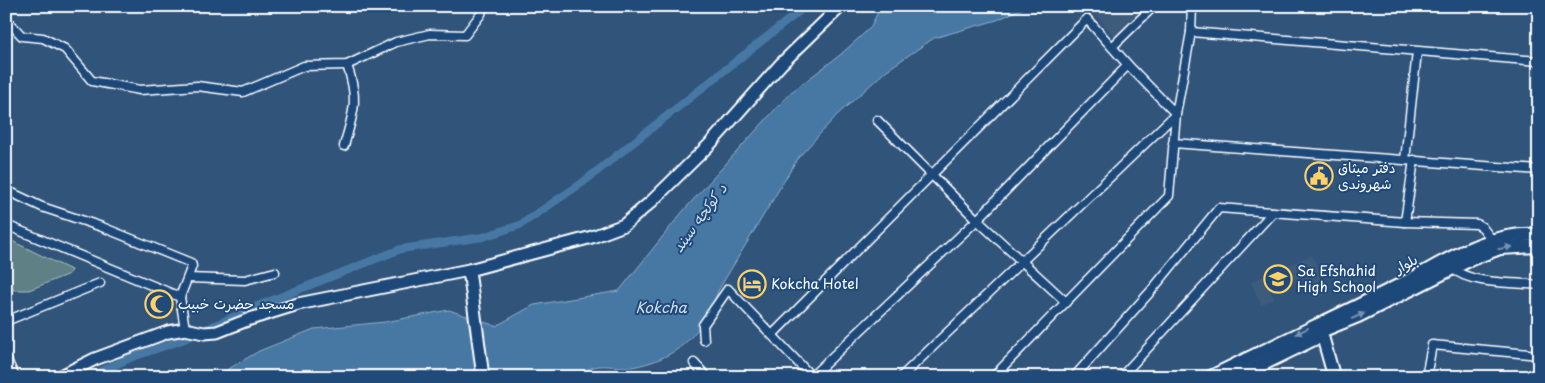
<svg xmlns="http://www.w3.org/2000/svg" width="1545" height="383" font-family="'Playpen Sans','Playpen Sans Arabic',sans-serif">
<rect width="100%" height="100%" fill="#31547b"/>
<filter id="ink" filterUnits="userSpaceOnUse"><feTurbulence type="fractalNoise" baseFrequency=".02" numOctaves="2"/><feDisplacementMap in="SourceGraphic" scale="10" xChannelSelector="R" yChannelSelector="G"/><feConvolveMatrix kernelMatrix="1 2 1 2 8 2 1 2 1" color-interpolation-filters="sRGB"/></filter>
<g filter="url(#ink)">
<g fill="#3d5c7b">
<path d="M 1087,6 L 1148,6 L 1116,38 Z"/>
<path d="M 1312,255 L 1329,293 L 1315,299 L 1304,275 L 1270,290 L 1274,299 L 1261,305 L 1251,282 Z"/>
</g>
<path fill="#5e8185" stroke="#aec0c2" d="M 6,238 L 71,270 L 69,274 L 29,290 L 6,290 Z"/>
<path fill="#4778a4" stroke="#91aec8" d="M 881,6 L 1028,6 L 997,20 L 934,38 L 887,70 L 837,115 L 798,158 L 719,289 C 702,331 683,356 637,366 C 625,369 611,365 599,366 C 590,367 579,373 570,377 L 215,377 L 259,351 L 314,329 L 385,322 L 449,310 L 496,326 L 534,305 L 619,291 L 684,210 L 790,93 L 840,55 L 870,28 Z"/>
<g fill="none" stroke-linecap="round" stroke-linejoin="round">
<path stroke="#4778a4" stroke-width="8" d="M 89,377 L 130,358 L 182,340 L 260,305 L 401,249 L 483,237 L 520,225 L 582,183 L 806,6"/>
<g stroke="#fff" stroke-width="11">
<g id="street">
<path d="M 6,19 L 22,36 L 43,38 L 65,49 L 92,81 L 140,90 L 197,86 L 243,92 L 304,66 L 347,65 L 396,42 L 430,34 L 465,35 L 481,14 L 483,6"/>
<path d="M 1191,32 L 1539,61"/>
<path d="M 1112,47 L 1154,6"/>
<path d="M 877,120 L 977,220 L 1066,302"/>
<path d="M 1173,143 L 1539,170"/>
<path d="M 344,146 C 354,111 359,100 347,65"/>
<path d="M 1405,160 L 1417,52"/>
<path d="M 6,190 L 42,207 L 102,227 L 191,263 L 192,266 L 180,297 L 185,329"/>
<path d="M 1405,222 L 1414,160"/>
<path d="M 6,225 L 180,297"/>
<path d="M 1452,268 C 1471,285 1514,282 1539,285"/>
<path d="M 188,278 L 245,280 L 275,272"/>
<path d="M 6,321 L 100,283"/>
<path d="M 772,335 L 1087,19 L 1128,65"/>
<path d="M 704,340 L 703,325 L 728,289 L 812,377"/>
<path d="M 6,358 L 15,377"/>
<path d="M 694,363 L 707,377"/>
<path d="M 811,377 L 977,220 L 1128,65 L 1176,114 L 901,377"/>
<path d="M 993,377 L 1169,196 L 1176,114 L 1191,32 L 1192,6"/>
<path d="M 1074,377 L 1151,291 L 1219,208 L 1405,222 L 1477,224 L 1482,227 L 1492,240"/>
<path d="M 1121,377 L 1273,212"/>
<path d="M 1426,377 L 1432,345 L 1539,355"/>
</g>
</g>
<g stroke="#fff" stroke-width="15">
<g id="secondary">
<path d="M 469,270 L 483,377"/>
<path d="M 1321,331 L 1334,377"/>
<path d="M 59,377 L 95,359 L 168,332 L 185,329 L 204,333 L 217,332 L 250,319 L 298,304 L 469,270 L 592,237 L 624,225 L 652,201 L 710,144 L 781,64 L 841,6"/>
</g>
</g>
<g stroke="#fff" stroke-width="16">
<g id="primary">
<path d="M 1211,377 C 1274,345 1339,316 1402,284 C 1446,262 1487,231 1539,235"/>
<path d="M 1237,377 L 1316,338 L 1321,331 L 1358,316 L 1471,259 L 1500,248 L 1539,246"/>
</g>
</g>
<use href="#street" stroke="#1f4a7a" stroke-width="8"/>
<use href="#secondary" stroke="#1f4a7a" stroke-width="11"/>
<use href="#primary" stroke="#1f4a7a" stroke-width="12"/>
</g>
<defs><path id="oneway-solid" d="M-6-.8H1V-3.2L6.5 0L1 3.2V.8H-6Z" transform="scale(1.25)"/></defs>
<g fill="#7992af">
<use href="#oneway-solid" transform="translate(1505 248) rotate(-10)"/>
<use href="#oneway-solid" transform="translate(1358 316) rotate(-24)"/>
<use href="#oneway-solid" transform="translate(1302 331) rotate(154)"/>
</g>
</g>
<defs>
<g id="civic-ring" transform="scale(1.4375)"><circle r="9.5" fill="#1f4a7a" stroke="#ffd166" stroke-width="1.5"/><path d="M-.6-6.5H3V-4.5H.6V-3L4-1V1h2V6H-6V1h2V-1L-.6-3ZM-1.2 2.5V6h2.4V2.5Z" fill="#ffd166"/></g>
<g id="school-ring" transform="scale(1.4375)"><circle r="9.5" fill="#1f4a7a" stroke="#ffd166" stroke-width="1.5"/><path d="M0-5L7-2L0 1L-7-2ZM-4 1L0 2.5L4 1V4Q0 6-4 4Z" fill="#ffd166"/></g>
<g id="hotel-ring" transform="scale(1.4375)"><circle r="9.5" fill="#1f4a7a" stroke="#ffd166" stroke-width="1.5"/><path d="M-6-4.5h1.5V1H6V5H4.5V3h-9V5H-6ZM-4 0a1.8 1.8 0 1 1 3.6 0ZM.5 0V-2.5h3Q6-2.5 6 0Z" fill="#ffd166"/></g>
<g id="mosque-ring" transform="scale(1.4375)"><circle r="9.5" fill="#1f4a7a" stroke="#ffd166" stroke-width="1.5"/><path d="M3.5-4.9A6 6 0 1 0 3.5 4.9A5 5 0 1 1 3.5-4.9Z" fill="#ffd166"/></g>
</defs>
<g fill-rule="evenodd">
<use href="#civic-ring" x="1319" y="176"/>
<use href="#school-ring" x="1278" y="279"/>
<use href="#hotel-ring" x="752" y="284"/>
<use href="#mosque-ring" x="159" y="304"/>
</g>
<g text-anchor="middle" stroke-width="4" stroke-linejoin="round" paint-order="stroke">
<g font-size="14" fill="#fff" stroke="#1f4a7a" text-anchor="start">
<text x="1338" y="173">دفتر میثاق<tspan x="1338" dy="16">شهروندی</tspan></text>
<text x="1297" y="276">Sa Efshahid<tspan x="1297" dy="16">High School</tspan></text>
<text x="771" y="289">Kokcha Hotel</text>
<text x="178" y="309">مسجد حضرت خبیب</text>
</g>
<g font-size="14" fill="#fff" stroke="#1f4a7a">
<text transform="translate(1406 264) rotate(-28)" y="5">بلوار</text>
</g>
<g font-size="15" font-style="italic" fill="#d1dde8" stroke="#1f4a7a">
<text transform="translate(700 218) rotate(-54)" y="5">د کوکچه سیند</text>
<text x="661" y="313">Kokcha</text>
</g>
</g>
<rect width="1545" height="383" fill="none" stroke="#1f4a7a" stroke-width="25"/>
<rect x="12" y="12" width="1520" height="358" fill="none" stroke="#fff" stroke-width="2" filter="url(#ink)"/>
</svg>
